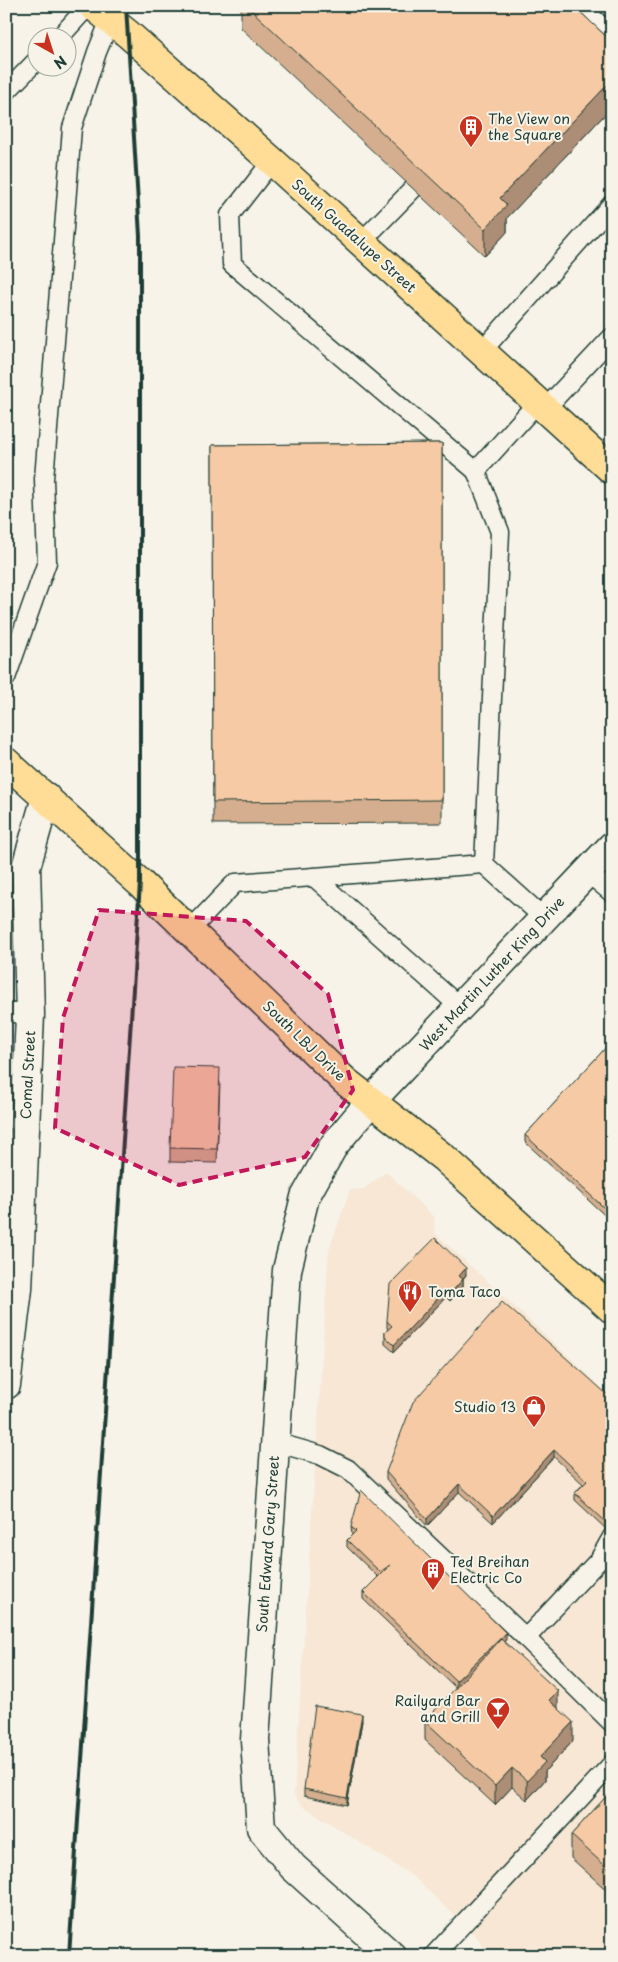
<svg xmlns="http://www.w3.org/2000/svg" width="618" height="1962" font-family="'Playpen Sans',sans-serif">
<rect width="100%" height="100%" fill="#f7f3e8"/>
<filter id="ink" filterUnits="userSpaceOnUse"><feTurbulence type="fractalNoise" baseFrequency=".02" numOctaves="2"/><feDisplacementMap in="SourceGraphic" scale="10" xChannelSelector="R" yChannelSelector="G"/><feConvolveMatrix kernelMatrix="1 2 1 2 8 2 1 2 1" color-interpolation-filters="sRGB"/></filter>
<g filter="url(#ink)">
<path fill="#f7e7d4" d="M 386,1172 L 434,1217 L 435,1233 L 612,1397 L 612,1956 L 489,1956 L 477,1937 L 414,1877 L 303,1806 L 294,1795 L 329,1250 L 350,1190 L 364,1189 Z"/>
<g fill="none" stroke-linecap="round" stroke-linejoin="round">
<g stroke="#1f3d34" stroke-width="21">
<g id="service">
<path d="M 581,6 L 612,37"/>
<path d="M 59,38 L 88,6"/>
<path d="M 6,92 L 38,59"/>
<path d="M 272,161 L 230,215 L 232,264 L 476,471"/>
<path d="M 361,242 L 413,189"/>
<path d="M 482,351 L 612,204"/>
<path d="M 545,409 L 612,337"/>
<path d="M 6,678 L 47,562 L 44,479 L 72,128 L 97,52 L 110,20"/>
<path d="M 484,864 L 544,918"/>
<path d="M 587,872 L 612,893"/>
<path d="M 314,877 L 460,1007"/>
<path d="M 189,931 L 235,883 L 484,864 L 500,532 L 476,471 L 538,402"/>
<path d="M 6,1012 L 30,1015"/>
<path d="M 275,1442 L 320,1455 L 348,1469 L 526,1638 L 612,1723"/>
<path d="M 526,1638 L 599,1560 L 612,1537"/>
<path d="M 433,1956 L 612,1764"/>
</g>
</g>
<g stroke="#1f3d34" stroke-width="31">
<g id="minor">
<path d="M 6,1385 L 18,1289 L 30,1015 L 26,867 L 46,797"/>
<path d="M 392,1956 L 293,1867 L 261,1828 L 255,1740 L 287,1270 L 305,1197 L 334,1145 L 371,1101 L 612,846"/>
</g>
</g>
<g stroke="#1f3d34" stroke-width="31">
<g id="primary">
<path d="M 93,6 L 128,34 L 272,161 L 612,470"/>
<path d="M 6,762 L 140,883 L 345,1081 L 444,1158 L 612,1309"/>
</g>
</g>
<use href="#service" stroke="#f7f3e8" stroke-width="18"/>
<use href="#minor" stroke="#f7f3e8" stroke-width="28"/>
<use href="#primary" stroke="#ffdd96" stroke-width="28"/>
<path stroke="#1f3d34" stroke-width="4" d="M 69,1956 L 140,883 L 140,236 L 126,6"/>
</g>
<g fill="#d4ae8e" stroke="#1f3d34">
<path d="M 241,6 L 574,6 L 612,42 L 612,107 L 507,218 L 507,232 L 485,256 L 241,28 Z"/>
<path d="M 442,443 L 442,823 L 213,824 L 212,445 Z"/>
<path d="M 612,1041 L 612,1222 L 525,1142 L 525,1135 Z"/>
<path d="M 220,1082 L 217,1163 L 170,1162 L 170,1148 Z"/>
<path d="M 466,1275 L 463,1279 L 463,1286 L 450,1301 L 446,1297 L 394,1352 L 385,1344 L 385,1332 L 388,1329 L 387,1328 L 387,1321 Z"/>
<path d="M 612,1399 L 612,1523 L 606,1529 L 575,1500 L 575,1493 L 583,1484 L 554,1457 L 493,1523 L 459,1492 L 427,1526 L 386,1479 L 386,1472 Z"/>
<path d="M 351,1527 L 506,1640 L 504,1642 L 558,1708 L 573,1741 L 545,1771 L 545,1780 L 527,1800 L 512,1787 L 495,1805 L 425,1740 L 425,1721 L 456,1688 L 363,1599 L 363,1592 L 378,1577 L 347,1547 L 347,1540 L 352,1535 Z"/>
<path d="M 362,1721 L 347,1805 L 304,1796 L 304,1789 Z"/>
<path d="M 612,1790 L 612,1895 L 571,1858 L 571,1835 Z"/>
</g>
<g fill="#ac8d74" stroke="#1f3d34">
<path d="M 612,80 L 612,107 L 507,218 L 507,232 L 485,256 L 485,229 L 500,198 Z"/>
<path d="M 466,1268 L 466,1275 L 459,1283 L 459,1276 Z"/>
<path d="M 463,1279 L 463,1286 L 450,1301 L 450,1294 Z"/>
<path d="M 446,1290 L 446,1297 L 394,1352 L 394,1345 Z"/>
<path d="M 554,1450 L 554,1457 L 493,1523 L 493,1516 Z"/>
<path d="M 459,1484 L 459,1492 L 427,1526 L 427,1519 Z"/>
<path d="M 612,1516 L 612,1523 L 606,1529 L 606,1522 Z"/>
<path d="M 506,1633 L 506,1640 L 456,1688 L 456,1681 Z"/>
<path d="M 558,1691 L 558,1710 L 549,1700 Z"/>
<path d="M 362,1714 L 362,1721 L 347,1805 L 347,1798 Z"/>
<path d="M 573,1722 L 573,1741 L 545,1771 L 545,1780 L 527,1800 L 527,1781 L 540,1757 Z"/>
<path d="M 512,1768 L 512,1787 L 495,1805 L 495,1786 Z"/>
</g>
<g fill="#f6caa5" stroke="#1f3d34">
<path d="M 247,6 L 574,6 L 612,42 L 612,80 L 500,198 L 507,205 L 485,229 Z"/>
<path d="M 442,443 L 442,800 L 213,802 L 212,445 Z"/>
<path d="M 612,1041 L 612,1215 L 525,1135 Z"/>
<path d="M 173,1067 L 220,1068 L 217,1149 L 170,1148 Z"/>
<path d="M 435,1238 L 466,1268 L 459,1276 L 463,1279 L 450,1294 L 446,1290 L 394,1345 L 385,1336 L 385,1332 L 392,1326 L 387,1321 L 390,1284 Z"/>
<path d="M 502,1302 L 589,1378 L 612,1399 L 612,1516 L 606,1522 L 575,1493 L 587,1481 L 554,1450 L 493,1516 L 459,1484 L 427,1519 L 386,1472 L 413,1402 Z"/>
<path d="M 361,1490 L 506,1633 L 456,1681 L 363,1592 L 390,1565 L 380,1572 L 347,1540 L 356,1531 L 351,1527 Z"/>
<path d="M 501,1639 L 558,1691 L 549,1700 L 573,1722 L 540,1757 L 545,1762 L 527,1781 L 512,1768 L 495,1786 L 425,1721 Z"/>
<path d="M 315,1706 L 362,1714 L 347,1798 L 304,1789 Z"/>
<path d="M 612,1790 L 612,1872 L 571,1835 Z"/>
</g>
</g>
<path fill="#c2185b" fill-opacity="0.2" stroke="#c2185b" stroke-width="4" stroke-dasharray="10 6" stroke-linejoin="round" d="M 99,910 L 246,921 L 328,994 L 353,1090 L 305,1157 L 179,1185 L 55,1128 L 63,1018 Z"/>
<defs>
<g id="building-pin" transform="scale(1.25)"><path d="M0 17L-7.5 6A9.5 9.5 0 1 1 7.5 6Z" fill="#c8321e" stroke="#f7f3e8"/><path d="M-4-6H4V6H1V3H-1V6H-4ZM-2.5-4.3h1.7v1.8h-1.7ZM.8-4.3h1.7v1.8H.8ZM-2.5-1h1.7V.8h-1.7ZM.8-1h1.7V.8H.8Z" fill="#fff"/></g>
<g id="restaurant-pin" transform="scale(1.25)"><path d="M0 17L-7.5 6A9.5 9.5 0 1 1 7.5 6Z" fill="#c8321e" stroke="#f7f3e8"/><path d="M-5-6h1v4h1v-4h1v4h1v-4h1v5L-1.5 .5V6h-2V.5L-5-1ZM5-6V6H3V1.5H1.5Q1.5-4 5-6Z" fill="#fff"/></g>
<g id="shop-pin" transform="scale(1.25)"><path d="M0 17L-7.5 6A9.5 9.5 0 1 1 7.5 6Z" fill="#c8321e" stroke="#f7f3e8"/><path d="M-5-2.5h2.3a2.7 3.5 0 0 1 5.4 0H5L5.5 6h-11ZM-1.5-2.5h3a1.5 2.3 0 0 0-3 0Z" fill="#fff"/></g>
<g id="bar-pin" transform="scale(1.25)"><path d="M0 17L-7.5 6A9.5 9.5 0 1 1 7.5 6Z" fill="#c8321e" stroke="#f7f3e8"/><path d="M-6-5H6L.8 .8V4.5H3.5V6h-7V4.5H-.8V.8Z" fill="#fff"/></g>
</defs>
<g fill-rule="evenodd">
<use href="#building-pin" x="471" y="127"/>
<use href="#restaurant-pin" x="410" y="1292"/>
<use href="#shop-pin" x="534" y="1407"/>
<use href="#building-pin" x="433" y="1570"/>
<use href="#bar-pin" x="498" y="1709"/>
</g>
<g text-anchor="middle" stroke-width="4" stroke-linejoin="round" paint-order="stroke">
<g font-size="14" fill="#1f3d34" stroke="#f7f3e8" text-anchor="start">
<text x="488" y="124">The View on<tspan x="488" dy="16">the Square</tspan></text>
<text x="428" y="1297">Toma Taco</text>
<text x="516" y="1412" text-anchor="end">Studio 13</text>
<text x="450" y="1567">Ted Breihan<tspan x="450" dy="16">Electric Co</tspan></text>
<text x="480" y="1706" text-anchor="end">Railyard Bar<tspan x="480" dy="16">and Grill</tspan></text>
</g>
<g font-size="14" fill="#1f3d34" stroke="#f7f3e8">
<text transform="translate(354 236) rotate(42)" y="5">South Guadalupe Street</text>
<text transform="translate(492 974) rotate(-47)" y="5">West Martin Luther King Drive</text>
<text transform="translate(304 1041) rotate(44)" y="5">South LBJ Drive</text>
<text transform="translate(28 1075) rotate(-87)" y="5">Comal Street</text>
<text transform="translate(268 1544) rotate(-86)" y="5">South Edward Gary Street</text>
</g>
</g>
<rect width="618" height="1962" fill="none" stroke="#f7f3e8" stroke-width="25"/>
<rect x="12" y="12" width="593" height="1937" fill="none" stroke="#1f3d34" stroke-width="2" filter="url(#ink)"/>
<g transform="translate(52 52) rotate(141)"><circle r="24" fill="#f7f3e8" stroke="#a1aaa0"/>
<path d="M0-4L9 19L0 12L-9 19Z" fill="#c8321e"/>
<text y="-8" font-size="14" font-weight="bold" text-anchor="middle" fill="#1f3d34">N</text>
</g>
</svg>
